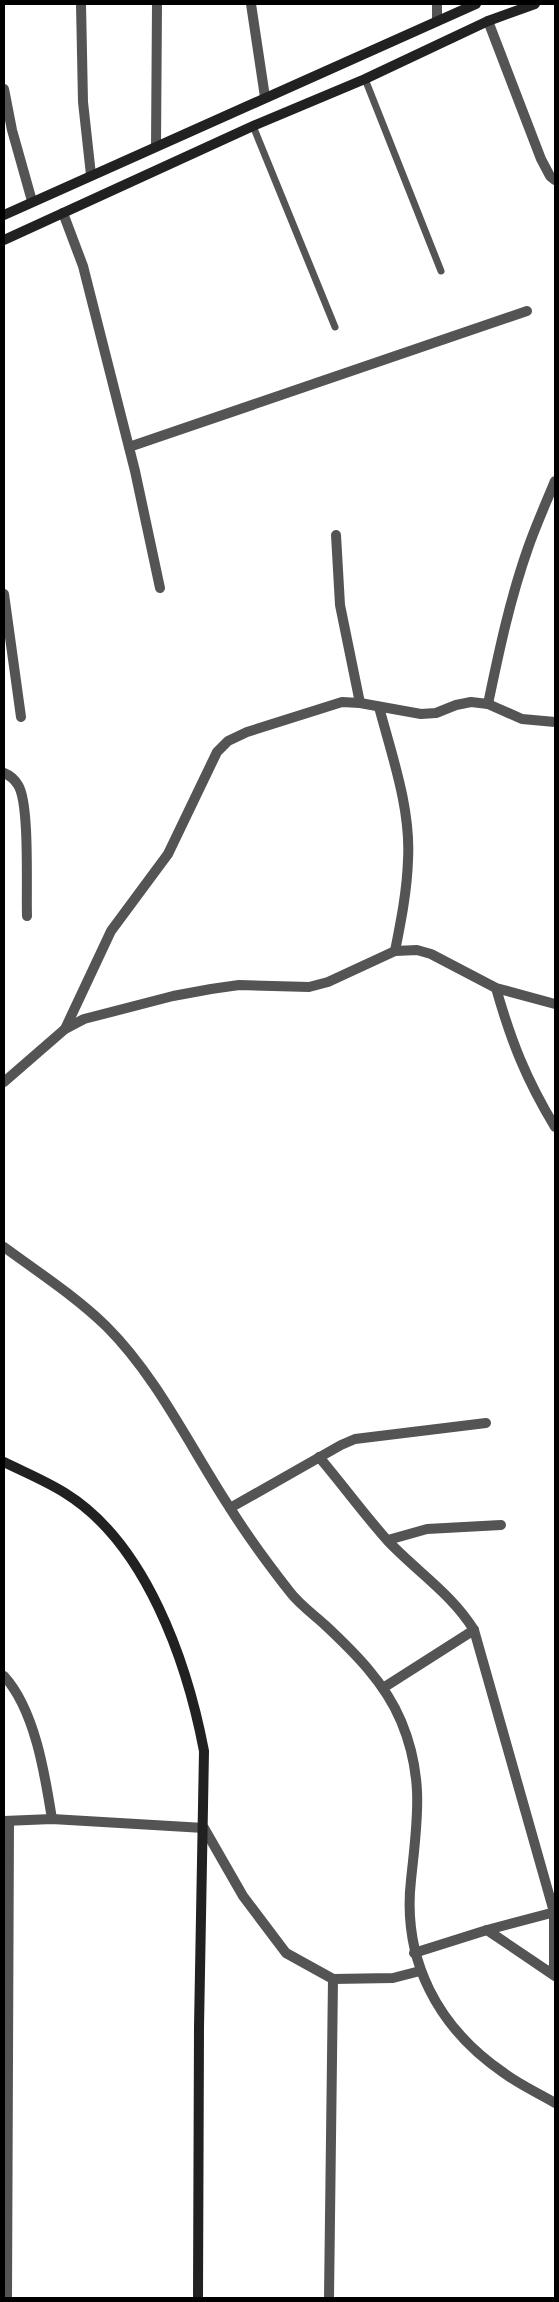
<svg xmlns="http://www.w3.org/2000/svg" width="559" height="2302" font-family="Jost,sans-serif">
<rect width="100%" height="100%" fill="#fff"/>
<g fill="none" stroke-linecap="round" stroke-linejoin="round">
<g stroke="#545454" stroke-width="7">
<path d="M 365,79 L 441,271"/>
<path d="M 253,126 L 335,327"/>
</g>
<g stroke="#545454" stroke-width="10">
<path d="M 81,4 L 83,102 L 91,175"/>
<path d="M 251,4 L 265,97"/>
<path d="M 437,21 L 437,4"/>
<path d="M 488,21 L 541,159 L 550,176 L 555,180"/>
<path d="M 4,89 L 12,130 L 32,201"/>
<path d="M 156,146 L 157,4"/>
<path d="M 63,213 L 83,266 L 135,471 L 160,588"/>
<path d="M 129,447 L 527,311"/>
<path d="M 336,535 L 340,605 L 360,703"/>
<path d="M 4,594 L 21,717"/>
<path d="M 488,704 C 499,651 510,599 528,548 C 536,525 546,503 555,481"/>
<path d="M 379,707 C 392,756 411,809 408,860 C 407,891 401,921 395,951"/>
<path d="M 4,773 C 9,775 15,780 18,785 C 30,803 26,890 27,916"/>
<path d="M 496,988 C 511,1041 526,1079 555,1127"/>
<path d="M 65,1029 L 111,931 L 168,854 L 217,752 L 228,741 L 247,732 L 342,702 L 360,703 L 421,714 L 436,713 L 456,705 L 471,702 L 488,704 L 522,719 L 555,722"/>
<path d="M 4,1082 L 65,1029 L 84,1019 L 173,996 L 211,989 L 239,985 L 309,987 L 328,982 L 395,951 L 417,950 L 431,954 L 496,988 L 555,1004"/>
<path d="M 4,1247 C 38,1272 75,1296 106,1326 C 158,1378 190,1447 230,1508 C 248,1537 269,1565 290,1592 C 299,1604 313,1614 325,1625 C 355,1653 385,1683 401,1721 C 425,1778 417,1822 411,1880 C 402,1960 438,2028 504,2073 C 520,2085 538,2093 555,2103"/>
<path d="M 319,1457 C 342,1484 363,1513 387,1540 C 416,1571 451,1593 474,1630 L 554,1912 L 554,1965 L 552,1973"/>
<path d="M 230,1508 L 341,1445 L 355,1439 L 486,1423"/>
<path d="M 388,1540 L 427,1529 L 501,1525"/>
<path d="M 4,1676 C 35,1710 45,1775 52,1819"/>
<path d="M 383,1688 L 474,1630"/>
<path d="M 4,1821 L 52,1819 L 204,1828 L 243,1896 L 286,1953 L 333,1979 L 393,1978 L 420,1971"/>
<path d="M 487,1930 L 555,1976"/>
<path d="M 414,1953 L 487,1930 L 555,1912"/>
<path d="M 7,2298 L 9,1821"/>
<path d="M 329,2298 L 333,1979"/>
</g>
<g stroke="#212121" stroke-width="10">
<path d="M 4,215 L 476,4"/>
<path d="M 4,240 L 253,126 L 365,79 L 488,21 L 535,4"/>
<path d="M 4,1462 C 24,1472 46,1481 65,1493 C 146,1543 187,1662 204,1751 L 199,2027 L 198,2298"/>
</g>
</g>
<rect width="559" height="2302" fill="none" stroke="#000000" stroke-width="10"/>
</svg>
